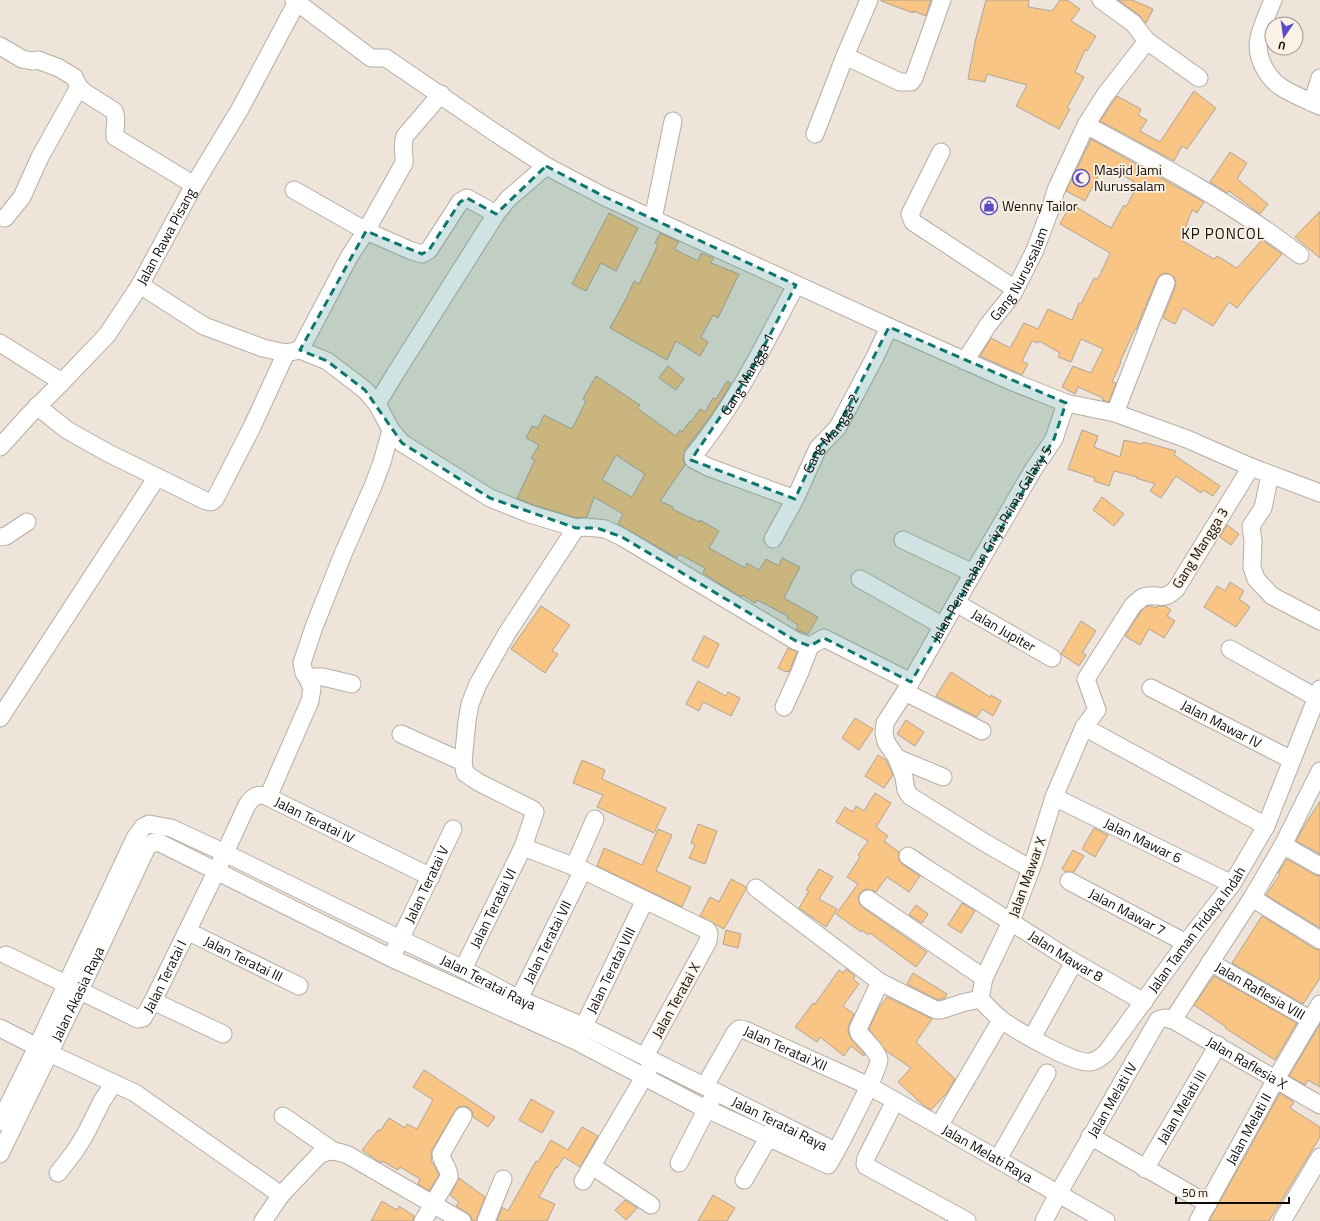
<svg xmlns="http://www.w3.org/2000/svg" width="1320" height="1221" font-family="'Titillium Web',sans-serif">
<rect width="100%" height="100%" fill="#eee4d9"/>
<g fill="#f9c584" stroke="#ada499" fill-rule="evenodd">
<path d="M 881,0 L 931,0 L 926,16 L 913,11 L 913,13 L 881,1 Z"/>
<path d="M 986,0 L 1029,0 L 1028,7 L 1052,11 L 1060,0 L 1067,0 L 1080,9 L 1071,21 L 1096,36 L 1087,51 L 1085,50 L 1075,72 L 1084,77 L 1067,108 L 1070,109 L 1059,129 L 1016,106 L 1027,85 L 987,74 L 985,82 L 968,79 L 975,42 Z"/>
<path d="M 1118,0 L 1132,0 L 1153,9 L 1146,23 L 1139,15 Z"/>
<path d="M 1194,91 L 1216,108 L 1187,149 L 1182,146 L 1174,161 L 1100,121 L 1117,96 L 1141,109 L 1138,115 L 1147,120 L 1140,131 L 1160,142 Z"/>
<path d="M 1091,139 L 1204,202 L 1197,213 L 1192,210 L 1181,240 L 1214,259 L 1217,256 L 1237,268 L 1262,240 L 1282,254 L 1257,283 L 1237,308 L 1229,302 L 1213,326 L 1183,308 L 1175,324 L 1163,318 L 1175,287 L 1176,282 L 1174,277 L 1169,274 L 1164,273 L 1160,275 L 1157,279 L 1136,330 L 1135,329 L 1120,362 L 1121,362 L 1112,382 L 1116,383 L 1109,402 L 1102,400 L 1103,398 L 1078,387 L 1075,394 L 1062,387 L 1073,366 L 1091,373 L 1103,349 L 1081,339 L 1071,362 L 1058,357 L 1060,353 L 1039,341 L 1038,343 L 1032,341 L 1022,361 L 1028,364 L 1022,375 L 980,356 L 991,338 L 1010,348 L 1024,323 L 1038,329 L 1048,309 L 1072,320 L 1079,303 L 1081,304 L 1094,278 L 1098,279 L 1110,253 L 1060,224 L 1071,204 L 1111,228 L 1124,205 L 1126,207 L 1138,184 L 1104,165 L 1085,201 L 1066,191 Z"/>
<path d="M 1230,152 L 1247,163 L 1237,179 L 1268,204 L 1260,214 L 1229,191 L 1227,193 L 1210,182 Z"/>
<path d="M 1320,211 L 1320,258 L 1295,237 Z"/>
<path d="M 609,213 L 638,228 L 616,271 L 601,263 L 586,291 L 572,284 Z"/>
<path d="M 660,233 L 679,242 L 674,249 L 698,261 L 701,253 L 713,258 L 711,263 L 739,274 L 718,318 L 713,315 L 701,337 L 708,342 L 700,356 L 676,341 L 667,360 L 610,328 L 627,297 L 634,281 L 639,284 L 658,245 L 655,243 Z"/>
<path d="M 668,366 L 684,379 L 676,390 L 659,378 Z"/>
<path d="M 596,376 L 640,405 L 637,408 L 676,436 L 680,430 L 682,432 L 690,421 L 691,422 L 700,409 L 705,412 L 713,398 L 716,399 L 727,381 L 731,383 L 715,410 L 685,450 L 683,459 L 685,465 L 660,501 L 673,507 L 672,509 L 699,522 L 700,520 L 719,531 L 709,548 L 745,568 L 747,563 L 759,570 L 766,559 L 779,566 L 782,558 L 800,567 L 784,598 L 818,617 L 808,634 L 796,630 L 798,625 L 787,618 L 788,616 L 757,600 L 755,603 L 742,595 L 741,597 L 703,573 L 705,568 L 679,554 L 677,558 L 618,524 L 623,514 L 594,497 L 587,517 L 577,518 L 533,505 L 517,498 L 535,460 L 531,458 L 539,445 L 526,438 L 532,426 L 538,428 L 544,415 L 572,429 L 586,401 L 583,399 ZM 616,455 L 645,474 L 632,497 L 602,480 Z"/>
<path d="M 1082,430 L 1098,436 L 1094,447 L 1120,457 L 1124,440 L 1142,444 L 1143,442 L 1176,451 L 1174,455 L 1220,486 L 1213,496 L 1203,490 L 1201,493 L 1176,476 L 1161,498 L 1150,491 L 1155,484 L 1136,478 L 1137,477 L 1114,471 L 1109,486 L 1094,481 L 1095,478 L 1068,469 Z"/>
<path d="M 1102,497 L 1124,514 L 1114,526 L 1093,510 Z"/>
<path d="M 1227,525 L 1239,534 L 1231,545 L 1220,537 Z"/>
<path d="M 1230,582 L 1244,591 L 1239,599 L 1250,607 L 1236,627 L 1204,607 L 1217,586 L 1225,591 Z"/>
<path d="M 541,606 L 570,625 L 552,651 L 558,654 L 545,673 L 511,649 Z"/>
<path d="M 1147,606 L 1151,606 L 1156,608 L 1157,606 L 1165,606 L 1171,610 L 1167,616 L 1175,621 L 1164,638 L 1149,629 L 1140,645 L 1125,636 L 1141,611 Z"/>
<path d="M 1081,621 L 1096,631 L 1082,653 L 1086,655 L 1079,666 L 1061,654 Z"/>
<path d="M 704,636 L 719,644 L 708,668 L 692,660 Z"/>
<path d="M 788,648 L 797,652 L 789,672 L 787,671 L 786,672 L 778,668 Z"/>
<path d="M 951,672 L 990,697 L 991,695 L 1001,701 L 993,716 L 982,709 L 977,717 L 936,696 Z"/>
<path d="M 698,681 L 726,696 L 728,692 L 740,698 L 731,716 L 703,702 L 699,711 L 686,704 Z"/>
<path d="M 855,718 L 873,729 L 859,750 L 842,738 Z"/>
<path d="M 906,720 L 924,732 L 915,746 L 897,734 Z"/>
<path d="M 878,755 L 886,760 L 893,775 L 884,788 L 865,776 Z"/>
<path d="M 582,760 L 605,770 L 602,779 L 666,808 L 654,833 L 597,807 L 603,795 L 573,783 Z"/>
<path d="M 875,793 L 891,803 L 876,827 L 888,836 L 884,841 L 899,852 L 899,860 L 902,864 L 920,876 L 909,892 L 887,877 L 876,892 L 868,889 L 864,890 L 860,893 L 858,898 L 859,903 L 862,907 L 927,952 L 916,967 L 870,933 L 868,935 L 862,930 L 861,932 L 836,914 L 858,884 L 847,877 L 860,857 L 858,855 L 868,841 L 836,822 L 845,807 L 853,812 L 856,806 L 864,811 Z"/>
<path d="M 1320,801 L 1320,854 L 1296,841 L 1303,828 Z"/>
<path d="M 698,824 L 717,831 L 705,864 L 689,858 L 695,845 L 691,843 Z"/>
<path d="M 1094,828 L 1108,835 L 1095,857 L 1082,849 Z"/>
<path d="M 658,829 L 672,835 L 656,871 L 691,887 L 682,907 L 597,866 L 604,848 L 642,865 Z"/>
<path d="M 1073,850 L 1084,856 L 1074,872 L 1066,872 L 1062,869 Z"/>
<path d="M 1287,859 L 1315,875 L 1320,876 L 1320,928 L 1266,895 L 1280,874 L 1278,873 Z"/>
<path d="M 819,869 L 833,877 L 819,899 L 837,909 L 826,927 L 799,908 L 809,891 L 806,890 Z"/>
<path d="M 731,879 L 746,887 L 746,889 L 724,929 L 700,916 L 710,897 L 719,902 Z"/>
<path d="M 962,903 L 975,911 L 961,933 L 948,925 Z"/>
<path d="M 916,905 L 928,914 L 922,923 L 909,915 Z"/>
<path d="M 1262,916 L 1315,949 L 1320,950 L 1320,978 L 1303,1004 L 1232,963 Z"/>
<path d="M 726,930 L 741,934 L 738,948 L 723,944 Z"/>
<path d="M 846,969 L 855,976 L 853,979 L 859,984 L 843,1006 L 854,1014 L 849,1025 L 848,1031 L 851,1039 L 865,1054 L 864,1056 L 851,1046 L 844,1056 L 820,1037 L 817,1042 L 795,1027 L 813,1003 L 815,1004 L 839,970 L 843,973 Z"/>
<path d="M 913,973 L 947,994 L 945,998 L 938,1000 L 907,984 Z"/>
<path d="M 1214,976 L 1297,1023 L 1275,1060 L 1225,1028 L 1226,1027 L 1194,1005 Z"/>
<path d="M 887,997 L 932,1019 L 916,1042 L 955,1079 L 947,1093 L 931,1110 L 923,1105 L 898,1082 L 911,1068 L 886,1051 L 869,1029 L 878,1009 Z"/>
<path d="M 1320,1024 L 1320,1087 L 1308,1080 L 1305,1085 L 1289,1076 Z"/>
<path d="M 424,1070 L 495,1117 L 488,1127 L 473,1117 L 472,1111 L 468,1107 L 463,1106 L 458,1107 L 455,1111 L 432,1150 L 431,1162 L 433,1163 L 439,1175 L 429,1191 L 418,1184 L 420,1179 L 400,1167 L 398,1170 L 382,1161 L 381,1163 L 362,1150 L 378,1130 L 380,1131 L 389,1118 L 405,1128 L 407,1124 L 417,1129 L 433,1100 L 413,1087 Z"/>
<path d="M 1280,1093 L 1294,1102 L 1290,1108 L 1320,1127 L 1320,1137 L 1269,1221 L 1209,1221 Z"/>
<path d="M 531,1099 L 554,1112 L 542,1133 L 519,1120 Z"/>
<path d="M 582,1127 L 598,1136 L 580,1167 L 564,1157 L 557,1168 L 556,1167 L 539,1197 L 555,1204 L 547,1221 L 497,1221 L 502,1207 L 508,1211 L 536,1161 L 538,1162 L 551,1140 L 568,1150 Z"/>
<path d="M 459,1178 L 485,1197 L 476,1221 L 472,1221 L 471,1216 L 467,1213 L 456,1206 L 459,1202 L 450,1195 Z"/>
<path d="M 713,1195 L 735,1208 L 727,1221 L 698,1221 Z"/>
<path d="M 625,1200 L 637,1208 L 626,1220 L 615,1210 Z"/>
<path d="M 382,1201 L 397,1210 L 399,1206 L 414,1216 L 413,1221 L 371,1221 Z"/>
</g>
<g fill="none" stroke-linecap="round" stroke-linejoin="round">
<g stroke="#b6ada3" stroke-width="19">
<g id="minor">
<path d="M 294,0 L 371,58 L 386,58 L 494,132 L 546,166 L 605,197 L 889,327 L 1013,382 L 1066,403 L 1115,413 L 1187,439 L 1251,467 L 1320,493"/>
<path d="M 1101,0 L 1133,23 L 1147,41 L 1199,78"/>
<path d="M 1273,0 C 1268,12 1262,25 1259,38 C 1255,55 1266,77 1281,87 C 1293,95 1307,100 1320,106"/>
<path d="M 0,46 L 22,59 L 32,61 L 38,60 L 59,68 L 74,77 L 79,87 L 84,92 L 114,111 C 118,119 114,128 115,137 L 194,185"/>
<path d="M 845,56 L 900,82 L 911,82 L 914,78 L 942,0"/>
<path d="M 1312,103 L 1320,78"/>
<path d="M 1086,125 C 1159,164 1234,204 1300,255"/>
<path d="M 815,134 L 845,56 L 869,0"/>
<path d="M 941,152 L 910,214 L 913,222 L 1015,289"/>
<path d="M 294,190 L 366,231 L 412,251 L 422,254 L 429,250 L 460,202 L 467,198 L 496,214"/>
<path d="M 5,218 L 22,197 L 40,157 L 79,87"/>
<path d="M 653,219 L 673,121"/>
<path d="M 140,285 L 204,326 L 263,348 L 286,353 L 300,350 L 327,361 L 365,390 L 377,404 L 391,430 L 402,443 L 490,498 L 530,514 L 576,528 L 584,527 L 597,528 L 605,529 L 622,537 L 796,641 L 810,646 L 824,638 L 911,682"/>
<path d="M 0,343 L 62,382"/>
<path d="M 300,350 L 349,257 L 366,231 L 404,163 C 405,154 401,146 405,136 L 441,94"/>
<path id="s1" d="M 965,361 L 988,325 L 1012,295 L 1022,276 L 1035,250 L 1050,210 L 1056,190 L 1086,125 L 1105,95 L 1147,41"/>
<path d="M 377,404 L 395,374 L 496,214 L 508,199 L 546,166"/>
<path d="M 37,406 L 67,430 L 108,453 L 206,501 L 211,502 L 215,499 L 252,427 L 286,353"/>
<path d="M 1115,413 L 1151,320 L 1166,283"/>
<path id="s2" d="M 0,447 L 29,415 L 62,382 L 107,335 L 140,285 L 194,185 L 240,109 L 298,0"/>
<path id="s3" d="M 1251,467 L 1176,589 C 1162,603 1157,592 1143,597 C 1140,599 1136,603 1133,605 L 1086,679 L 1097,710 L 1084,727 L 1054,797 L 1034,861 L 1011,922 L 984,978 L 980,999 C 987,1006 994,1014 1002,1020 C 1017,1031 1074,1064 1090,1062 C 1097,1061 1101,1057 1106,1053 L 1186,943 L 1232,884 L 1266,826 L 1320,689"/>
<path d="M 1270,475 L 1263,508 L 1251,526 L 1253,541 L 1252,567 L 1256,579 L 1272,596 L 1320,621"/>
<path id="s4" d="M 795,499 L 708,467 L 693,459 L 693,456 C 736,404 765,343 796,285"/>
<path d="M 0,537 L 6,536 L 27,522"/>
<path id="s5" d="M 773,539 L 795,499 L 818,448 L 838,427 L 875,357 L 889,327"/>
<path d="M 903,540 L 973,573"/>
<path d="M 860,579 L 943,626"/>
<path id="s6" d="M 956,603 L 1052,658"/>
<path d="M 1230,649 L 1317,698"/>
<path d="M 307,677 L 323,677 L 352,684"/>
<path id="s7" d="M 1151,688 L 1292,760"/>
<path d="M 905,692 L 982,731"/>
<path d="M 784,707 L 800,672 L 810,646"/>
<path d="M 0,718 L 157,477"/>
<path d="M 1084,727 L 1266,826"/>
<path d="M 401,734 L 463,762"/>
<path d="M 897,758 L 943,777"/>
<path d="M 268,797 L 310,701 L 312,688 L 307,677 L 304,673 L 302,663 L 314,627 L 343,554 L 373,486 L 382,462 L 391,430"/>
<path id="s8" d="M 1054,797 L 1232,884"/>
<path d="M 1283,845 L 1320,866"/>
<path d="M 523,847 L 583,870 L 707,930 L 709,933 L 708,941 L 706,945 L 645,1056"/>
<path id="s9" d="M 908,856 L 929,870 L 1074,962 L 1144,1002"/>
<path d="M 574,867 L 595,819"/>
<path id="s10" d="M 1031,869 L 987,844 L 910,796 L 906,790 L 904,777 L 897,758 L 886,742 L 884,733 L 885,723 L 905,692 L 973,573 L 1033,470 L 1054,439 L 1066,403"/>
<path id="s11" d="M 1069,881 L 1186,943"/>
<path d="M 756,888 L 880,982"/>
<path d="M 1252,898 L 1320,940"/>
<path d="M 868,899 L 984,978"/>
<path id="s12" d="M 187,931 L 299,986"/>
<path id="s13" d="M 395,950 L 453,829"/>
<path id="s14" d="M 6,955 L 138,1019 L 143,1018 L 153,1001 L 217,870 L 247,805 C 253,796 258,793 268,797 L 431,877"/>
<path id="s15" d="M 1210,962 L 1311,1020"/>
<path id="s16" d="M 463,969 L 523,847 L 535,812 L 532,809 L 478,782 L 465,773 L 463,762 L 467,721 L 470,704 L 478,684 L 507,633 L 576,528"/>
<path d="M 153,1001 L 223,1034"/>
<path id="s17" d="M 514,1009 L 583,870"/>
<path d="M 1173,1020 L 1252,898 L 1283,845 L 1320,771"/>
<path d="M 0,1028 L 49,1053 L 135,1093 L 281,1195"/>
<path id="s18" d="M 579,1036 L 645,900"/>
<path d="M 1032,1038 L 1074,962"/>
<path id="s19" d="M 705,1086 L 735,1033 L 739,1029 L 745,1030 L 869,1086 L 1106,1221"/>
<path d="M 895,1101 L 866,1158 L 865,1164 L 866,1166 L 967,1221"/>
<path d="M 283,1116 L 332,1150"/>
<path id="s20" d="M 0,1122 L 37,1047 L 135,838 L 143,827 L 149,824 L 171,828 L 225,853 L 400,939 L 463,969 L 519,999 L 583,1026 L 835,1151"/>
<path d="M 939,1126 L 1001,1020"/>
<path d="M 1090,1136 L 1208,1204"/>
<path id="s21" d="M 0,1154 L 80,990 L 147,847 L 154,842 L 160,843 L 391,958 L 576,1041 L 696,1104 L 828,1165 C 836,1153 880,1068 879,1060 C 878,1052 864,1039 859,1033 L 858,1029 L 880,982 L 936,1010 L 941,1010 L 962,1003 L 980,999"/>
<path d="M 998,1159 L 1047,1073"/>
<path d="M 679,1163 L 712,1099"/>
<path d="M 592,1166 L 651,1205"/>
<path id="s22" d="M 1145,1169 L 1218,1045"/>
<path d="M 58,1173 L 75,1151 L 85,1135 L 102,1101 L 114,1083"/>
<path d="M 744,1180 L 774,1128"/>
<path d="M 583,1181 L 650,1067"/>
<path d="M 263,1221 L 281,1195 L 319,1155 C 330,1149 337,1151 348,1155 L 462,1221"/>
<path d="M 423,1221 L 449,1177 C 450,1169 442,1163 441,1154 L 463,1116"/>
<path d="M 486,1221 L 503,1179"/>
<path id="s23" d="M 1044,1221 L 1058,1194 L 1158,1020 L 1165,1018 L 1173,1020 L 1320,1105"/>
<path id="s24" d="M 1198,1221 L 1276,1079 L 1320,1004"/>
<path d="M 1282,1221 L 1320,1157"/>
</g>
</g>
<use href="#minor" stroke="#fff" stroke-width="17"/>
</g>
<path fill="#0f766e" fill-opacity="0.2" stroke="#0f766e" stroke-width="3" stroke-dasharray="8 5" stroke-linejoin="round" d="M 546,166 L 605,197 L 796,285 L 750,373 L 691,460 L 795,499 L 818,448 L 838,427 L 889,327 L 1066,403 L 1054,439 L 911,682 L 824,638 L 810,646 L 796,641 L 622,537 L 597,528 L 576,528 L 490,498 L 402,443 L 365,390 L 327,361 L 300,350 L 366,231 L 422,254 L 429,250 L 460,202 L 467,198 L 496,214 Z"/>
<defs>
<g id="mosque-ring" transform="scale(0.9)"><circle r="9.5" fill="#fbf2e6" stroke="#594cc4" stroke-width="1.5"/><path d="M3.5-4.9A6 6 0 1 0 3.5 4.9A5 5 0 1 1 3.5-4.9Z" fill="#594cc4"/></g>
<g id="shop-ring" transform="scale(0.9)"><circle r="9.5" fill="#fbf2e6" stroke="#594cc4" stroke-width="1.5"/><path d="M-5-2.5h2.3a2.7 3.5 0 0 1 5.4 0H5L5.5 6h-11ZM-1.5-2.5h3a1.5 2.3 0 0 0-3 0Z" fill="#594cc4"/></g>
</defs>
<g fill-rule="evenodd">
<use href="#mosque-ring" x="1081" y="178"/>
<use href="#shop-ring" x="989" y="206"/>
</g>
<g text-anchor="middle" stroke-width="3.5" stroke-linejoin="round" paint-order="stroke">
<g font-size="14" fill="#0e0b07" stroke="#fbf2e6" text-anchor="start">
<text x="1094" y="175">Masjid Jami<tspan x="1094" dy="16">Nurussalam</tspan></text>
<text x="1002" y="211">Wenny Tailor</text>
</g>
<g font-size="14" fill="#0e0b07" stroke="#fbf2e6">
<text dy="5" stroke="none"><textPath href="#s2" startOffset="270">Jalan Rawa Pisang</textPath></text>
<text dy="5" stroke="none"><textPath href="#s1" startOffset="103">Gang Nurussalam</textPath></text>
<text dy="5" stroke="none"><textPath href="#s4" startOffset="211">Gang Mangga 1</textPath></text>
<text dy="5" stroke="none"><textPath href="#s5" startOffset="121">Gang Mangga 2</textPath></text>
<text dy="5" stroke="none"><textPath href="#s10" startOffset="429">Jalan Perumahan Griya Prima Galaxy 5</textPath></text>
<text transform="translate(1200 548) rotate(-58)" y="5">Gang Mangga 3</text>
<text dy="5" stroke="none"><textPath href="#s6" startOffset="55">Jalan Jupiter</textPath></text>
<text dy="5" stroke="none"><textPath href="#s7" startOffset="79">Jalan Mawar IV</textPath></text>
<text dy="5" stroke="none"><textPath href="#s14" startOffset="466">Jalan Teratai IV</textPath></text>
<text dy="5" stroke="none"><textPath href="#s8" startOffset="99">Jalan Mawar 6</textPath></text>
<text transform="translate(1027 877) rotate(-70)" y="5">Jalan Mawar X</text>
<text dy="5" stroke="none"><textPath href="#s13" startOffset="73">Jalan Teratai V</textPath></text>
<text dy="5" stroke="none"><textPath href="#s16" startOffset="68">Jalan Teratai VI</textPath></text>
<text dy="5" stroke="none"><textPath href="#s11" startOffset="66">Jalan Mawar 7</textPath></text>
<text dy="5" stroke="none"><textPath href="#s3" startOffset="926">Jalan Taman Tridaya Indah</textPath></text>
<text dy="5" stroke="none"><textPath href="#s17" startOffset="75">Jalan Teratai VII</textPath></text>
<text dy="5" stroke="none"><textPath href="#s9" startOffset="187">Jalan Mawar 8</textPath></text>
<text dy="5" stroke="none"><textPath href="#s12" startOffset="63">Jalan Teratai III</textPath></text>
<text dy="5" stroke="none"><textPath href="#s18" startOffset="73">Jalan Teratai VIII</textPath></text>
<text dy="5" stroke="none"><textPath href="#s14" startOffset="199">Jalan Teratai I</textPath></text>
<text dy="5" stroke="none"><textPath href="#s20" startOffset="710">Jalan Teratai Raya</textPath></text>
<text dy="5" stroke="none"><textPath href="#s15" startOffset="58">Jalan Raflesia VIII</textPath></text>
<text dy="5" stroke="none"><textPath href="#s21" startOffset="178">Jalan Akasia Raya</textPath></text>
<text transform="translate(676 1000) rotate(-61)" y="5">Jalan Teratai X</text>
<text dy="5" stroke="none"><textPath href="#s19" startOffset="117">Jalan Teratai XII</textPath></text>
<text dy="5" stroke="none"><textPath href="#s23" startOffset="332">Jalan Raflesia X</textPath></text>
<text dy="5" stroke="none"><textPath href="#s23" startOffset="139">Jalan Melati IV</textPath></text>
<text dy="5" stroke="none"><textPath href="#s22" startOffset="72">Jalan Melati III</textPath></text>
<text dy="5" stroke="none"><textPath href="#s20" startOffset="1034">Jalan Teratai Raya</textPath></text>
<text dy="5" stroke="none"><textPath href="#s24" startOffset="105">Jalan Melati II</textPath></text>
<text dy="5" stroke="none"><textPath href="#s19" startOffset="345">Jalan Melati Raya</textPath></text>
</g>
<g font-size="15" letter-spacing="1" fill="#0e0b07" stroke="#fbf2e6">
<text x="1223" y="239">KP PONCOL</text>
</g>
</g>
<g transform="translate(1284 36) rotate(193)"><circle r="19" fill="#fbf2e6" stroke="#9c968d"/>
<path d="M0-3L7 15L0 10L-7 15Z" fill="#594cc4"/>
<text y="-6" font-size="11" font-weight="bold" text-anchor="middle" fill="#0e0b07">U</text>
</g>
<path d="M1176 1197v6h113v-6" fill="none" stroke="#0e0b07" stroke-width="2"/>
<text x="1182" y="1197" font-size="12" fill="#0e0b07" stroke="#fbf2e6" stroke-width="3" paint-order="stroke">50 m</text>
</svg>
